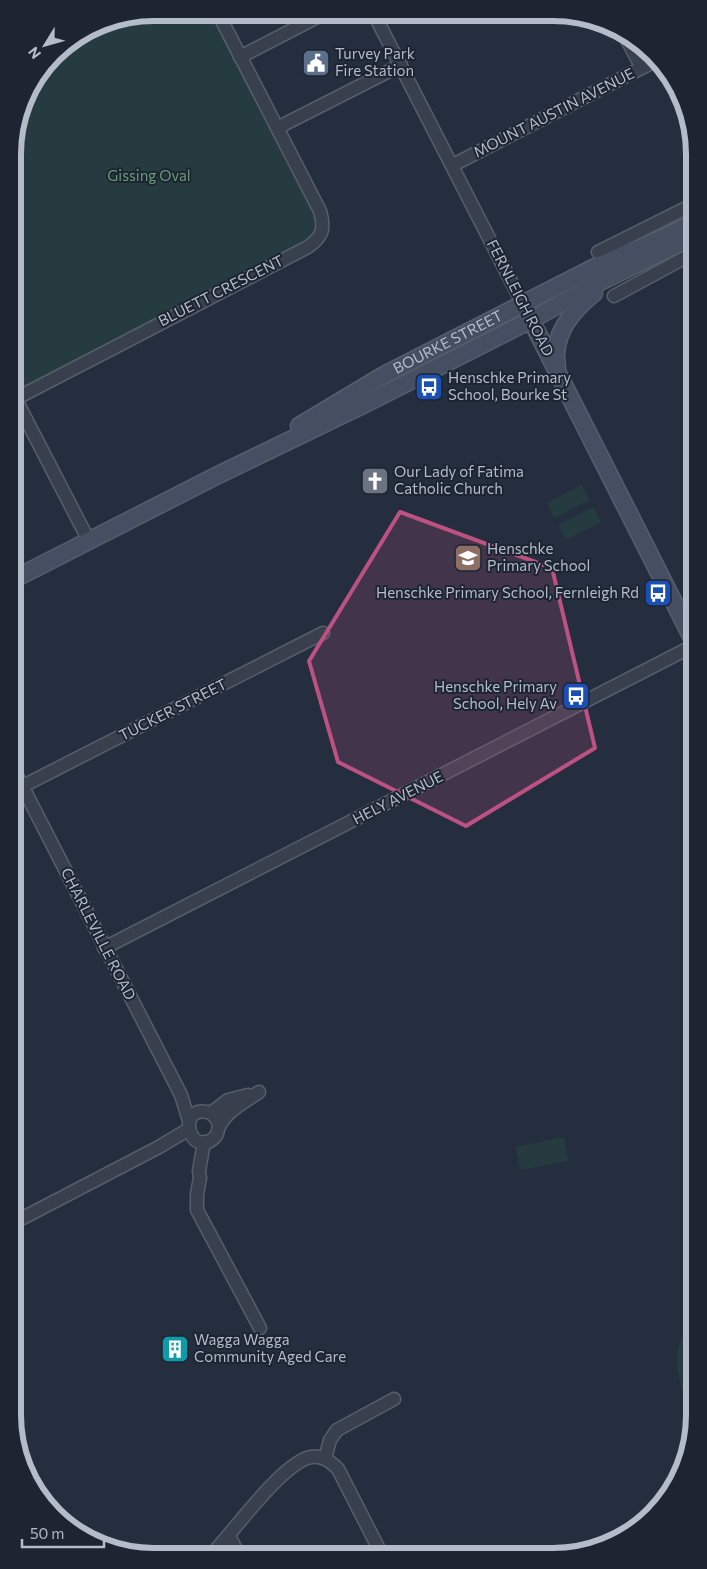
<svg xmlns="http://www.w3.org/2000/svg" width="707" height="1569" font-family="Commissioner,sans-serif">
<rect width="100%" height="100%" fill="#242e3e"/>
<g fill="#263b3f">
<path d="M 154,13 L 218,13 L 320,211 L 318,239 L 14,396 L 13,145 L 27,91 L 61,48 L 100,23 Z"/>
<path d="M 582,485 L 589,500 L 554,518 L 547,503 Z"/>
<path d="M 593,507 L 601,522 L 566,540 L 558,525 Z"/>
<path d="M 564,1137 L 568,1161 L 520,1170 L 516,1147 Z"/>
<path d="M 694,1315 L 694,1415 C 684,1399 676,1375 677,1355 C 679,1341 687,1327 694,1315 Z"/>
</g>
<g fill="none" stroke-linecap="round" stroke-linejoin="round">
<g stroke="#565e6c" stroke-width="15">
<g id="street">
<path d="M 374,14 L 531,320"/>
<path d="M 626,38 L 642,68"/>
<path d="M 240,57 L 323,14"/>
<path d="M 277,128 L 401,65"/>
<path d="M 453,165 L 655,61"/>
<path d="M 598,252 L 690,206"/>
<path d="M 614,296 L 690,255"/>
<path d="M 14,396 L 89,541"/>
<path d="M 15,399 L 308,247 C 323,236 325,229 320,211 L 218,13"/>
<path d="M 15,772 L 181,1095 L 189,1121"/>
<path d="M 23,786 L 323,633"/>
<path d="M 104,948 L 691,647"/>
<path d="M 211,1113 L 228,1100 L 248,1095"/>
<path d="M 219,1125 C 217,1119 214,1113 207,1112 C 176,1106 190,1159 214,1138 C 219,1134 217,1129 220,1125 C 228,1110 246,1101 259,1092"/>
<path d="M 204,1142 L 199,1171 L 200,1178 L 197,1194 L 197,1210 L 260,1328"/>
<path d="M 17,1221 L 159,1147 L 189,1129"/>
<path d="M 325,1459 L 330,1440 L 337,1430 L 394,1399"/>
<path d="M 229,1536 L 238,1553"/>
<path d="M 213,1553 C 234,1531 283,1462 311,1457 C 322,1455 330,1461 338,1469 L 381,1553"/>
</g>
</g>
<g stroke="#565e6c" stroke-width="19">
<g id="secondary">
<path d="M 531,320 L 691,636"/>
<path d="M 557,367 C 551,335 572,311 594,293"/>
<path id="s1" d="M 299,426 L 384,375 L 595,267 L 645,246 L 690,225"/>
<path d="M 14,579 L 216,476 L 365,404 L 531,320 L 598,283 L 690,238"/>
</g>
</g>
<use href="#street" stroke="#38404e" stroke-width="12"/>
<use href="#secondary" stroke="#464f61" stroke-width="16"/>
</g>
<path fill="#bd5182" fill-opacity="0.2" stroke="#bd5182" stroke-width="4" stroke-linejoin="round" d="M 400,512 L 552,568 L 595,748 L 466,826 L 338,762 L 309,661 Z"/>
<defs>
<g id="civic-square" transform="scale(1.4375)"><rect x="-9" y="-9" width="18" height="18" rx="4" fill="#5c6f8a" stroke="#1d2533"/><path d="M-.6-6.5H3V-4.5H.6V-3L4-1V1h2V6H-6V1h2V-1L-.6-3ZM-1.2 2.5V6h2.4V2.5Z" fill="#fff"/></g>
<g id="bus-square" transform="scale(1.4375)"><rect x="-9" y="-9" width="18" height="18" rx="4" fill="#1a4fb4" stroke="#1d2533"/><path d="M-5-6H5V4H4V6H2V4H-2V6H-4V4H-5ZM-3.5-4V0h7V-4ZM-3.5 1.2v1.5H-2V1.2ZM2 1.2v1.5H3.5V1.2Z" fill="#fff"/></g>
<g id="church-square" transform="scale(1.4375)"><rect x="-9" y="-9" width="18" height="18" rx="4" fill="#6b7280" stroke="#1d2533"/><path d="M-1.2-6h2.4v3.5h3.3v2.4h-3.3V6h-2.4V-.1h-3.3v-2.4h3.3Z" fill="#fff"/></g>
<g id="school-square" transform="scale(1.4375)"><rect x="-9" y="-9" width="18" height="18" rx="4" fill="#8d6e63" stroke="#1d2533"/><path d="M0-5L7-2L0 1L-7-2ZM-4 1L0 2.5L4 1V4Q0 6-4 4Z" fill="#fff"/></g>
<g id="building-square" transform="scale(1.4375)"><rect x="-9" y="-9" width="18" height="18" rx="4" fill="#0f9aa8" stroke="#1d2533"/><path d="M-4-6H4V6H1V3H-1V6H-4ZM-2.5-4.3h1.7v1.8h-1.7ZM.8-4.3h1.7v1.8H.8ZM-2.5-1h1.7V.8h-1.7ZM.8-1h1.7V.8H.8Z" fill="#fff"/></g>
</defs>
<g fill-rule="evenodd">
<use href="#civic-square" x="316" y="63"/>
<use href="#bus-square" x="429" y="387"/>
<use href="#church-square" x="375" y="481"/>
<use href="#school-square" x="468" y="558"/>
<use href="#bus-square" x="658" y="593"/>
<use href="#bus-square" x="576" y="696"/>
<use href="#building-square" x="175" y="1349"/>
</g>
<g text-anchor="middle" stroke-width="4" stroke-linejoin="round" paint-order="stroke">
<g font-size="15" fill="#b4bbc9" stroke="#1d2533" text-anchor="start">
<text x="335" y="59">Turvey Park<tspan x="335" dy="17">Fire Station</tspan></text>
<text x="448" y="383">Henschke Primary<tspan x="448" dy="17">School, Bourke St</tspan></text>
<text x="394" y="477">Our Lady of Fatima<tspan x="394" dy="17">Catholic Church</tspan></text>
<text x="487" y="554">Henschke<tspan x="487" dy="17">Primary School</tspan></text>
<text x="639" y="598" text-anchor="end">Henschke Primary School, Fernleigh Rd</text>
<text x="557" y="692" text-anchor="end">Henschke Primary<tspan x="557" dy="17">School, Hely Av</tspan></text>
<text x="194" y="1345">Wagga Wagga<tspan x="194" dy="17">Community Aged Care</tspan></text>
</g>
<g font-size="15" fill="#b4bbc9" stroke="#1d2533">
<text transform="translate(554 113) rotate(-27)" y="5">MOUNT AUSTIN AVENUE</text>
<text transform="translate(221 291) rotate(-27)" y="5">BLUETT CRESCENT</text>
<text transform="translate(520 298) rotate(63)" y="5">FERNLEIGH ROAD</text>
<text dy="5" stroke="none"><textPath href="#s1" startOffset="171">BOURKE STREET</textPath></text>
<text transform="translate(173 710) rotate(-27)" y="5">TUCKER STREET</text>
<text transform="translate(398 798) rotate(-27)" y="5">HELY AVENUE</text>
<text transform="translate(98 934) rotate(63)" y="5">CHARLEVILLE ROAD</text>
</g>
<g font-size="15" fill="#6b9a78" stroke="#1d2533">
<text x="149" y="181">Gissing Oval</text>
</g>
</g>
<path d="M0 0H707V1569H0ZM154 21H553A133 133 0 0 1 686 154V1415A133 133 0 0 1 553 1548H154A133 133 0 0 1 21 1415V154A133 133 0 0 1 154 21Z" fill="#1d2533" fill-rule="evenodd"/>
<path fill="none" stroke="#b4bbc9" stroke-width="6" d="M154 21H553A133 133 0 0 1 686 154V1415A133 133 0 0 1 553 1548H154A133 133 0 0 1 21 1415V154A133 133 0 0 1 154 21Z"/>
<g transform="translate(45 45) rotate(233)" stroke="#1d2533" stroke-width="4" paint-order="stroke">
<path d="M0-4L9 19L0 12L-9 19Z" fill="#b4bbc9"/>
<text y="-8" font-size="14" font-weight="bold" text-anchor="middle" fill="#b4bbc9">N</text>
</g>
<path d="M22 1539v8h82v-8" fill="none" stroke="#b4bbc9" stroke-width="2.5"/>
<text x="30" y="1539" font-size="15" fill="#b4bbc9" stroke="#1d2533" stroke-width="4" paint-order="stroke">50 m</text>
</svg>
